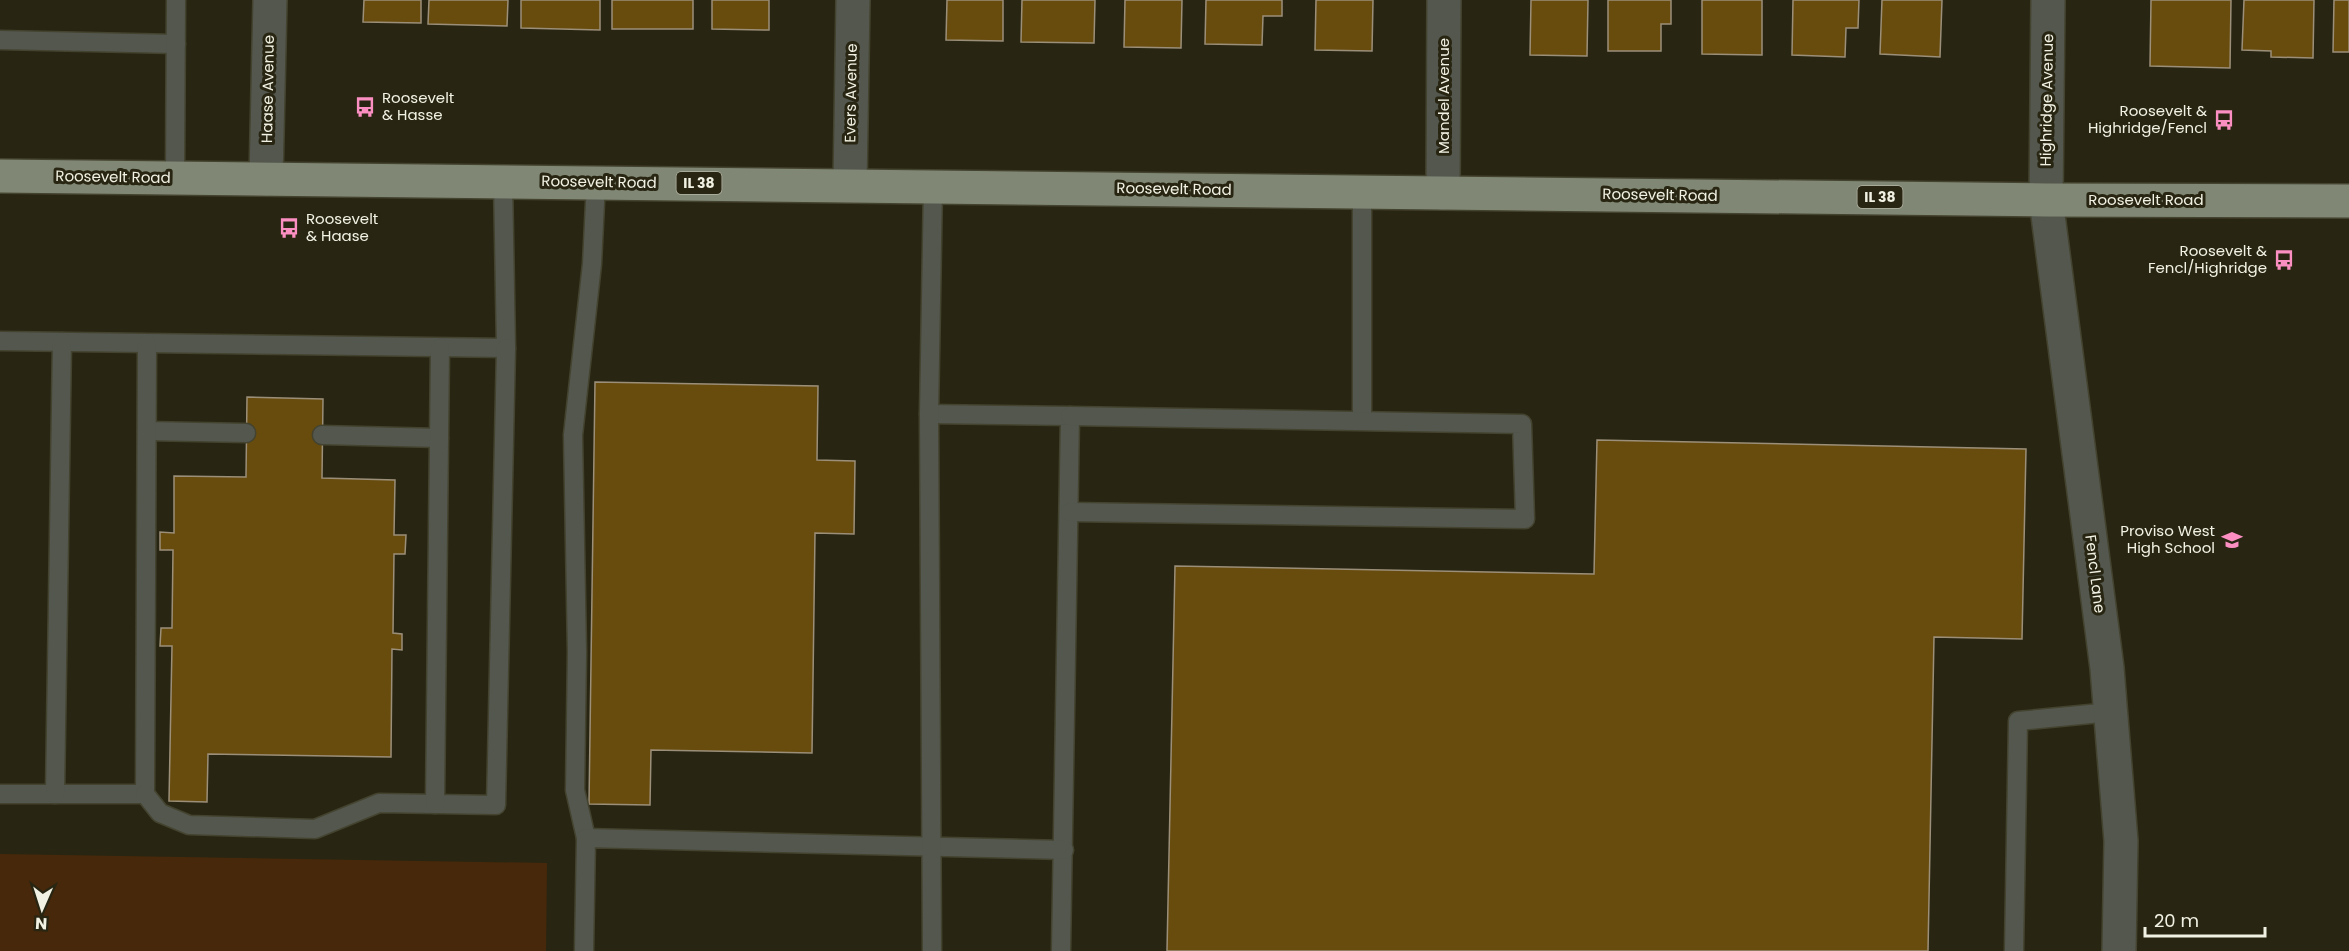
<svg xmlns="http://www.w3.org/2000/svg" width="2349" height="951" font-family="Poppins,sans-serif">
<rect width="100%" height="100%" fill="#282612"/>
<path fill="#48280a" d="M 0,854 L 547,863 L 546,951 L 0,951 Z"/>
<g fill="#684c0e" stroke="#9c8f79" stroke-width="1.5">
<path d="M 364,0 L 421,0 L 421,23 L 363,22 Z"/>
<path d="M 429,0 L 508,0 L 507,26 L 428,24 Z"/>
<path d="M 521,0 L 600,0 L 600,30 L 521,28 Z"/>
<rect x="612" y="0" width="81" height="29"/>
<path d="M 712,0 L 769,0 L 769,30 L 712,29 Z"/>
<path d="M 947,0 L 1003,0 L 1003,41 L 946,40 Z"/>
<path d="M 1022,0 L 1095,0 L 1094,43 L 1021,42 Z"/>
<path d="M 1125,0 L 1182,0 L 1181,48 L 1124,47 Z"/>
<path d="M 1206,0 L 1282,0 L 1282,16 L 1263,16 L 1262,45 L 1205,44 Z"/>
<path d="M 1316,0 L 1373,0 L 1372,51 L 1315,50 Z"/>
<path d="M 1531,0 L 1588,0 L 1587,56 L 1530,55 Z"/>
<path d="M 1608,0 L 1671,0 L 1671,24 L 1661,24 L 1661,51 L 1608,51 Z"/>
<path d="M 1702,0 L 1762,0 L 1762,55 L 1702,54 Z"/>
<path d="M 1793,0 L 1859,0 L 1858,28 L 1846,28 L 1845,57 L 1792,55 Z"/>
<path d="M 1882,0 L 1942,0 L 1940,57 L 1880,54 Z"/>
<path d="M 2151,0 L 2231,0 L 2230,68 L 2150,66 Z"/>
<path d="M 2244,0 L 2314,0 L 2313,58 L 2271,57 L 2271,51 L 2242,50 Z"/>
<path d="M 2334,0 L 2349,0 L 2349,52 L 2333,52 Z"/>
<path d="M 595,382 L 818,386 L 817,460 L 855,461 L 854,534 L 815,533 L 812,753 L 651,750 L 650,805 L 589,804 Z"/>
<path d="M 247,397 L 323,399 L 322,478 L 395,480 L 394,535 L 406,535 L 405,554 L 394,554 L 393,633 L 402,634 L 402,650 L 392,649 L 391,757 L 208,754 L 207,802 L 169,801 L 172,646 L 160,646 L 161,628 L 172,628 L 173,550 L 160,550 L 160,532 L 174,533 L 174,476 L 246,477 Z"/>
<path d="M 1597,440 L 2026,449 L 2022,639 L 1934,637 L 1928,951 L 1167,951 L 1175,566 L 1594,574 Z"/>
</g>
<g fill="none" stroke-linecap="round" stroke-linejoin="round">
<g stroke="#44432f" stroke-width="21">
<g id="service">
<path d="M 0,40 L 176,44"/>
<path d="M 175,177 L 176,0"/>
<path d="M 0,341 L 506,348 L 503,181"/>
<path d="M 929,414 L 1070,416 L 1061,951"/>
<path d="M 1362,420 L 1362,192"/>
<path d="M 147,431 L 246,433"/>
<path d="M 322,435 L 439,438"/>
<path d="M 1070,512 L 1525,519 L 1522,424 L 1070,416"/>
<path d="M 0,794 L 145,794 L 147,344"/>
<path d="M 55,794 L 62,342"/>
<path d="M 145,794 L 160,813 L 189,825 L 315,829 L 379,803 L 496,805 L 506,348"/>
<path d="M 435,804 L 440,348"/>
<path d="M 586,838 L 575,790 L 577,652 L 573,435 L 592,264 L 596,182"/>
<path d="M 584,951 L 586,838 L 1064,850"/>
<path d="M 932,951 L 929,414 L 933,186"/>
<path d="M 2014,951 L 2018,721 L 2111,712"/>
</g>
</g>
<g stroke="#44432f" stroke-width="36">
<g id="minor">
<path d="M 2048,0 L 2046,200 L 2107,668 L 2121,841 L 2119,951"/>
<path d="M 266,179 L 270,0"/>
<path d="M 850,185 L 853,0"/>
<path d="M 1443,193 L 1444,0"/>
</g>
</g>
<g stroke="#44432f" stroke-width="36">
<path id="primary" d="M 0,176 L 2046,200 L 2349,201"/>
</g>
<use href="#service" stroke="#53574e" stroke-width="18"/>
<use href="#minor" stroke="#53574e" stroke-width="33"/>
<use href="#primary" stroke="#808875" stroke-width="33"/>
</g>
<defs>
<g id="bus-bare" transform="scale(1.62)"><path d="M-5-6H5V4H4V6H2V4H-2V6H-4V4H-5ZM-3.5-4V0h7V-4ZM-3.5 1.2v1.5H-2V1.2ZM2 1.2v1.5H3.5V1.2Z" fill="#fc8fc2" stroke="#282612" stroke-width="2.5" paint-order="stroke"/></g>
<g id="school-bare" transform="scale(1.62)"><path d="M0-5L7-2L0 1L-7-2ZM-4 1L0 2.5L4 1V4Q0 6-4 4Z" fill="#fc8fc2" stroke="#282612" stroke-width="2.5" paint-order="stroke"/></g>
</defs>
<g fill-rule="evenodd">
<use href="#bus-bare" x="365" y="107"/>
<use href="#bus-bare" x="2224" y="120"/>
<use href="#bus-bare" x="289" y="228"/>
<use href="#bus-bare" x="2284" y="260"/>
<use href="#school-bare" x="2232" y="540"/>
</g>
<g text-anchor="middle" stroke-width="6" stroke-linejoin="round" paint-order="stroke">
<g fill="#282612" stroke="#b5b5a5" stroke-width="1.5">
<rect x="676.5" y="172" width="45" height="22" rx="4.5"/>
<rect x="1857.5" y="186" width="45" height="22" rx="4.5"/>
</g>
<g font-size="14" font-weight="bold" fill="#f2f2e4">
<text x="699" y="188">IL 38</text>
<text x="1880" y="202">IL 38</text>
</g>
<g font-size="15" fill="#f2f2e4" stroke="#282612">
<text transform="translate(268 89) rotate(-89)" y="5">Haase Avenue</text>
<text transform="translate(851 93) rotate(-89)" y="5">Evers Avenue</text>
<text transform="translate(1444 96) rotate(-90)" y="5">Mandel Avenue</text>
<text transform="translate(2047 100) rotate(-89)" y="5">Highridge Avenue</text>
<text transform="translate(113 177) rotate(1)" y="5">Roosevelt Road</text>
<text transform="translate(599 182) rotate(1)" y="5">Roosevelt Road</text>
<text transform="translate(1174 189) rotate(1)" y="5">Roosevelt Road</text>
<text transform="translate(1660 195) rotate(1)" y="5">Roosevelt Road</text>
<text x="2146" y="205">Roosevelt Road</text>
<text transform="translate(2095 574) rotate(83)" y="5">Fencl Lane</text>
</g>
<g font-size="15" fill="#f2f2e4" stroke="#282612" text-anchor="end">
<text x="382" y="103" text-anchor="start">Roosevelt<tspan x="382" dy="17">&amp; Hasse</tspan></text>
<text x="2207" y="116">Roosevelt &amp;<tspan x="2207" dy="17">Highridge/Fencl</tspan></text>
<text x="306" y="224" text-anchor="start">Roosevelt<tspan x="306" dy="17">&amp; Haase</tspan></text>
<text x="2267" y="256">Roosevelt &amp;<tspan x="2267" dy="17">Fencl/Highridge</tspan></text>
<text x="2215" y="536">Proviso West<tspan x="2215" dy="17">High School</tspan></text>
</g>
</g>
<g transform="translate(42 909) rotate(183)" stroke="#282612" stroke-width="4.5" paint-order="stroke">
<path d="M0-4.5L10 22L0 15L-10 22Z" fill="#f2f2e4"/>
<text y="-9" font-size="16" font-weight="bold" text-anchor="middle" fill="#f2f2e4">N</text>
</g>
<path d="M2145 927v9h120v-9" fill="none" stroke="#f2f2e4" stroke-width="3"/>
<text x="2154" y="927" font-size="18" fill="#f2f2e4" stroke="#282612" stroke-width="4.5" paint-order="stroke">20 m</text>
</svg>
